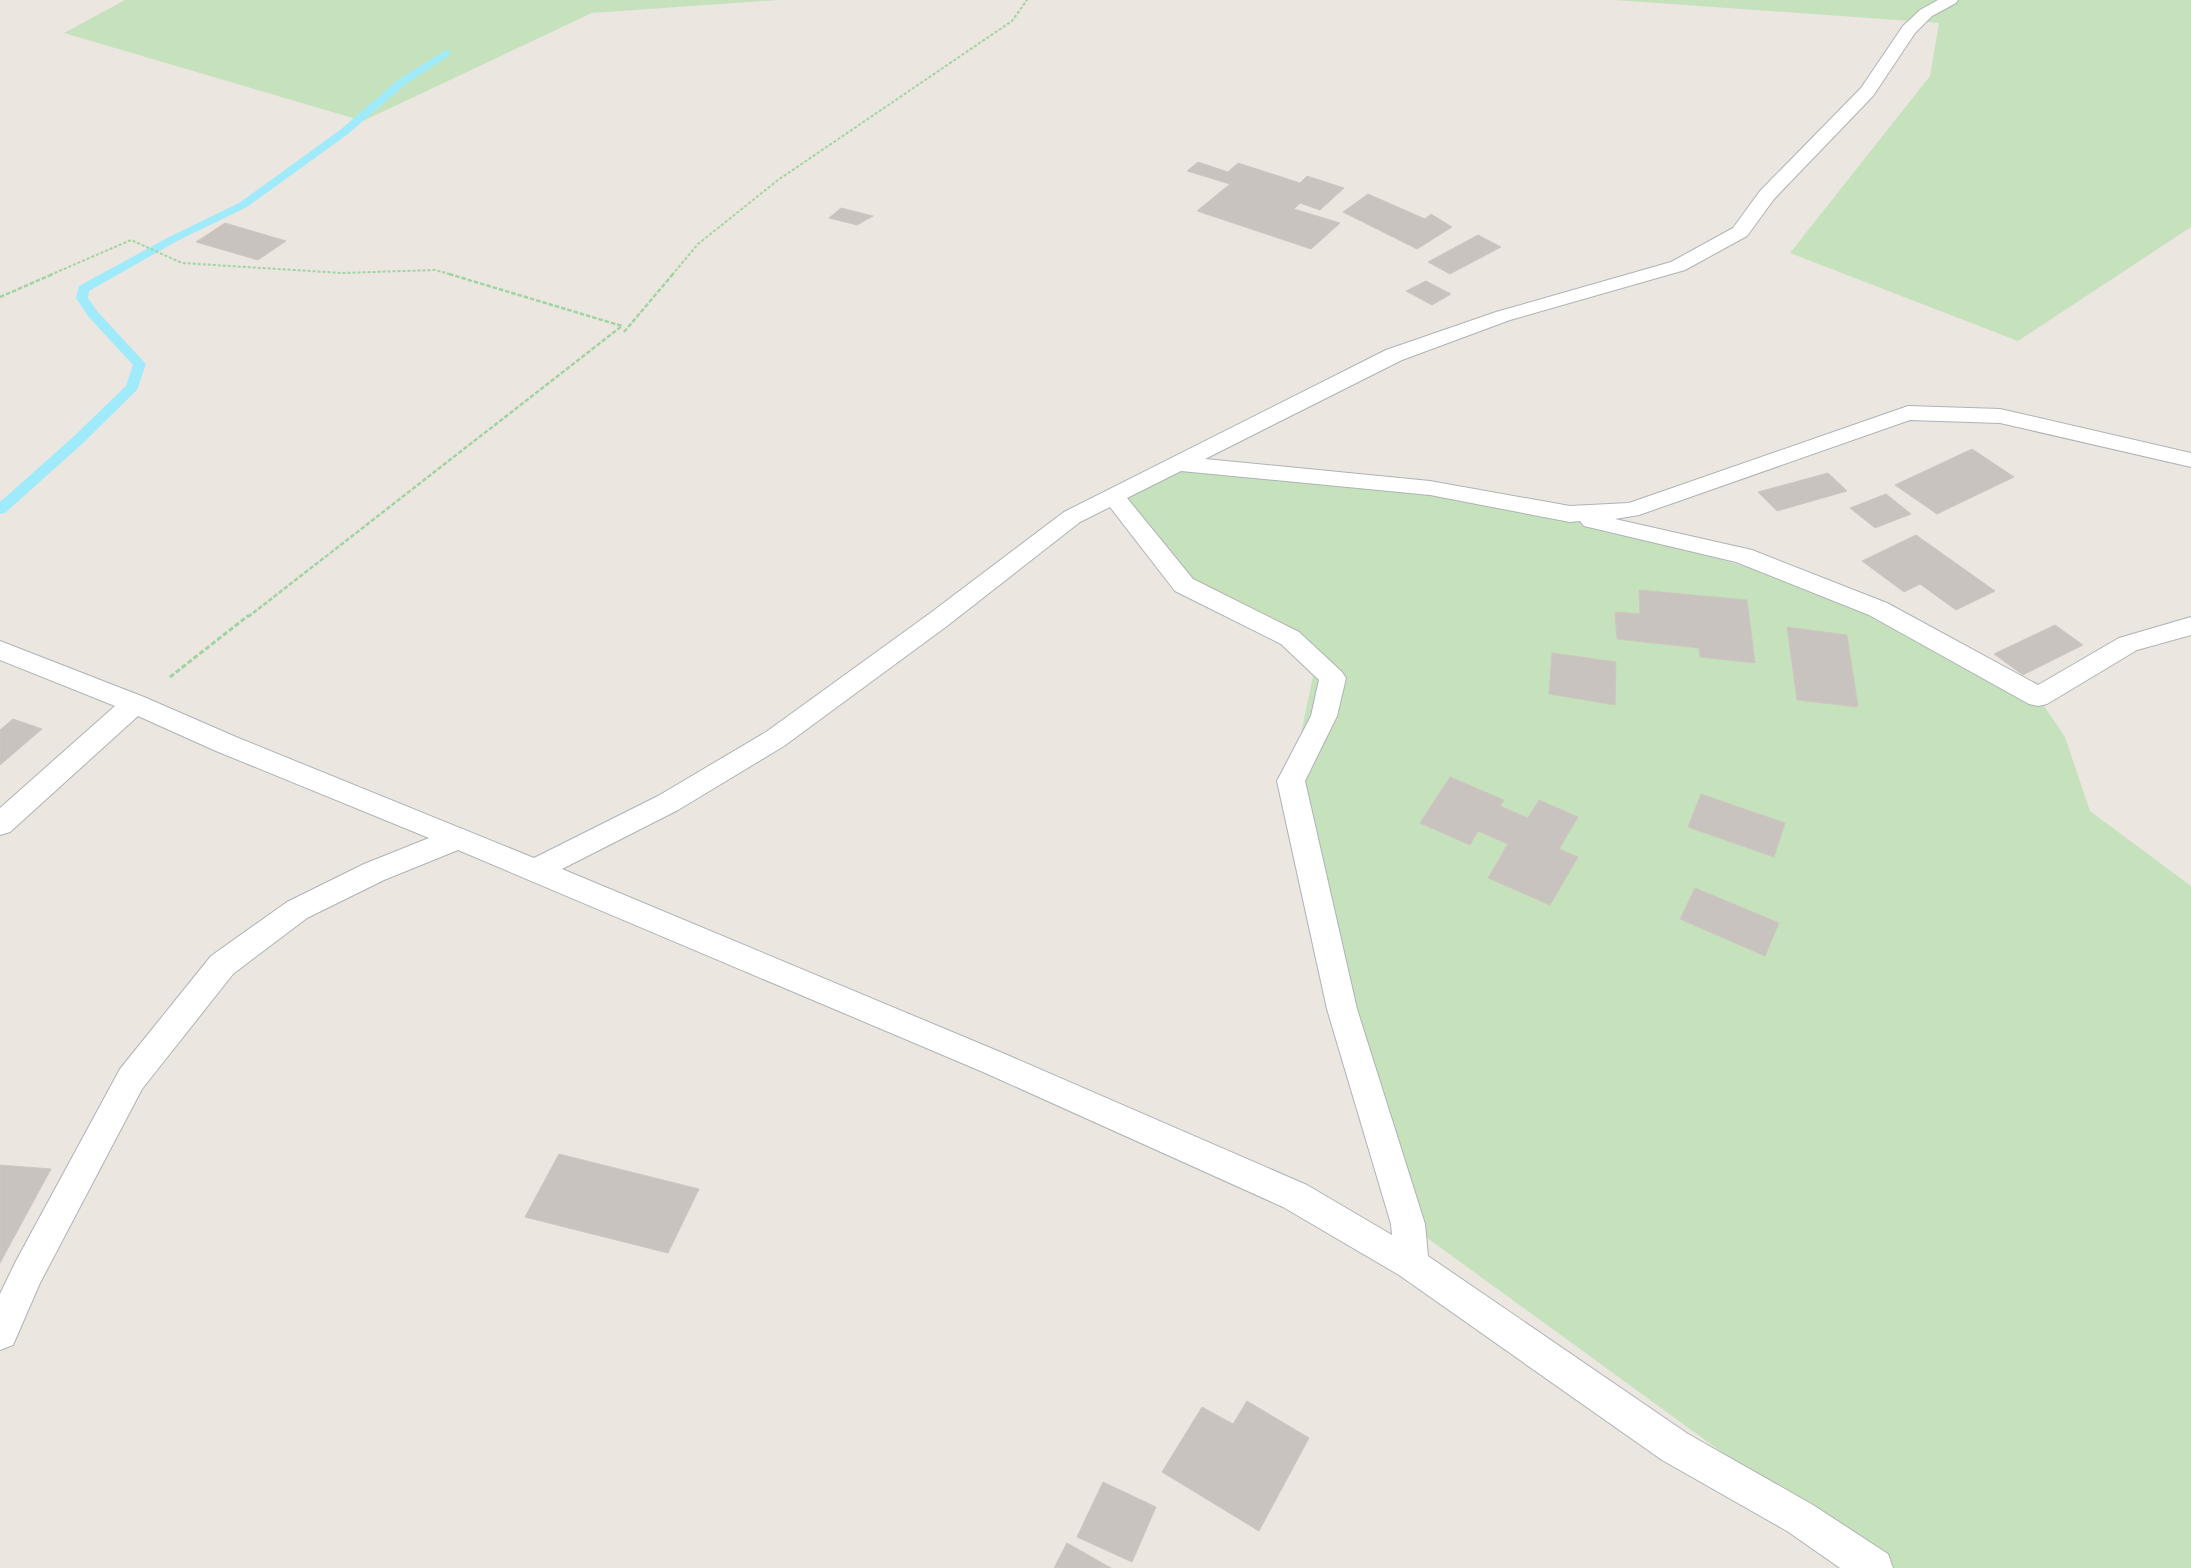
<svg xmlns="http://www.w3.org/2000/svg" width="2191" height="1568" font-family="'Titillium Web',sans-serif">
<rect width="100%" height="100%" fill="#ebe6e0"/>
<g fill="#c6e2bd">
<path d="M 125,0 L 780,0 L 592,13 L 363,121 L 64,33 Z"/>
<path d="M 1614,0 L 2191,0 L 2191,227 L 2018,341 L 1790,253 L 1930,76 L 1939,23 Z"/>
<path d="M 1178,464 L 1430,488 L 1570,514 L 1855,600 L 2038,697 L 2065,737 L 2090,811 L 2191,886 L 2191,1568 L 1881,1568 L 1408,1224 L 1291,781 L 1316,662 L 1214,600 L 1113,496 Z"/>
</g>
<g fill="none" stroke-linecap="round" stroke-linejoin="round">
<path fill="#a0ebfb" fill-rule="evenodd" d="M 446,50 L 450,51 L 450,55 L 406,84 L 348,134 L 247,207 L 177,241 L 89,291 L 88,298 L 97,311 L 146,364 L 137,390 L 82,444 L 5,513 L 0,514 L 0,502 L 72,438 L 126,386 L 133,365 L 88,316 L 76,298 L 79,286 L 169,237 L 239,203 L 340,130 L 398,80 Z"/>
</g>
<g fill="#c8c3bf" stroke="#cfc6bf">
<path d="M 1198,162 L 1228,172 L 1238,163 L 1300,183 L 1307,176 L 1344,188 L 1320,210 L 1300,203 L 1294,209 L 1340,223 L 1311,249 L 1197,211 L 1230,184 L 1187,171 Z"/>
<path d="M 1368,194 L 1425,219 L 1431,214 L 1452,227 L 1417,249 L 1343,212 Z"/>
<path d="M 841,208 L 873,216 L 857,225 L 829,218 Z"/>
<path d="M 225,223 L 286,241 L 258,260 L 196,242 Z"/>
<path d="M 1478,235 L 1501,247 L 1450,274 L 1428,262 Z"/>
<path d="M 1426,281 L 1451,294 L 1432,305 L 1406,291 Z"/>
<path d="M 1972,449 L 2014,477 L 1937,514 L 1895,485 Z"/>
<path d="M 1828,473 L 1847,491 L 1777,511 L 1758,492 Z"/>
<path d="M 1886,494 L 1911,514 L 1875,528 L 1850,508 Z"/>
<path d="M 1916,535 L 1995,591 L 1956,610 L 1920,584 L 1904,592 L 1862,561 Z"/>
<path d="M 1639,590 L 1747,600 L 1755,663 L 1700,657 L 1699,648 L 1617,639 L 1615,612 L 1640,614 Z"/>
<path d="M 2055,625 L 2083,645 L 2023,675 L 1994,654 Z"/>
<path d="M 1787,627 L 1847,635 L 1858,707 L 1797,700 Z"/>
<path d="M 1552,653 L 1616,662 L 1615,705 L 1549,694 Z"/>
<path d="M 13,719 L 42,729 L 0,765 L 0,730 Z"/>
<path d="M 1450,777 L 1504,800 L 1500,806 L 1528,818 L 1539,800 L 1578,817 L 1559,849 L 1578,857 L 1550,905 L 1488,878 L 1508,844 L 1478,831 L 1470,845 L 1420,823 Z"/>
<path d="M 1701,794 L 1785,823 L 1774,857 L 1688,827 Z"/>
<path d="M 1695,888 L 1779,923 L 1765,956 L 1680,919 Z"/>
<path d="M 559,1154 L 699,1189 L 668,1253 L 525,1217 Z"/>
<path d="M 0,1165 L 51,1169 L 0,1263 Z"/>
<path d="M 1247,1401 L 1309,1438 L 1259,1531 L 1162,1472 L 1202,1407 L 1233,1424 Z"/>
<path d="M 1103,1482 L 1156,1507 L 1132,1562 L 1077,1537 Z"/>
<path d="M 1067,1543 L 1111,1568 L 1054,1568 Z"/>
</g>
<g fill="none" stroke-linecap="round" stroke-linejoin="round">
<g stroke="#aeb3b5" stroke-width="2">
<path id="minor" d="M 1938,0 L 1958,0 L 1956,3 L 1932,16 L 1915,33 L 1873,96 L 1774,199 L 1747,236 L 1685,270 L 1510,320 L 1402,360 L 1205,459 L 1430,481 L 1570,506 L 1629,503 L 1908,406 L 2000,409 L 2191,453 L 2191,467 L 2000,423 L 1910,420 L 1639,515 L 1615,519 L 1752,550 L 1887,603 L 2038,685 L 2119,638 L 2191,617 L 2191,635 L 2137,650 L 2047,704 L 2038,706 L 2029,704 L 1869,615 L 1736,562 L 1584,526 L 1580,521 L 1570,522 L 1430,495 L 1181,471 L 1127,498 L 1193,579 L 1299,632 L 1342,672 L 1346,678 L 1337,716 L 1305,781 L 1357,1009 L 1425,1224 L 1428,1256 L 1688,1434 L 1813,1505 L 1888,1554 L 1893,1568 L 1840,1568 L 1787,1531 L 1662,1460 L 1399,1275 L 1283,1207 L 983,1072 L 458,850 L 384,880 L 307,918 L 233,974 L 142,1089 L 40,1283 L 13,1345 L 0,1350 L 0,1294 L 16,1261 L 120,1069 L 211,956 L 287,902 L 364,864 L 429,838 L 216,751 L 138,716 L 10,832 L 0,835 L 0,808 L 115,706 L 0,660 L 0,641 L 144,697 L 236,737 L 534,858 L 658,796 L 766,732 L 929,614 L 1064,512 L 1386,350 L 1496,312 L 1671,262 L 1733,228 L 1760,191 L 1861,88 L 1903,26 L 1920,10 ZM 1110,507 L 1175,591 L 1281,644 L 1319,680 L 1311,716 L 1277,781 L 1327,1009 L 1391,1224 L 1392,1235 L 1307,1185 L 1005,1054 L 562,869 L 678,810 L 784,746 L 947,626 L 1080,522 Z"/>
</g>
<g stroke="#a0d4a1" stroke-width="2" stroke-dasharray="3 2" stroke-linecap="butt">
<path d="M 50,275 L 131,240 L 182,263 L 342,273 L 435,270 L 453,275"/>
<path d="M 672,275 L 698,244 L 778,180 L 1012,21 L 1027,0"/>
</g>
<g stroke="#a0d4a1" stroke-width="2.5" stroke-dasharray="4.5 2" stroke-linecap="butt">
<path d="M 0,297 L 53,274"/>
<path d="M 624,332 L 673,274"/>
<path d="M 248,617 L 622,326 L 449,274"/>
</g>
<path stroke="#a0d4a1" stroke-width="3" stroke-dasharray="5 2.5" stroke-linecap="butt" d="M 170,677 L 249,615"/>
<use href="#minor" fill="#fff" fill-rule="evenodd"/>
</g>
</svg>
